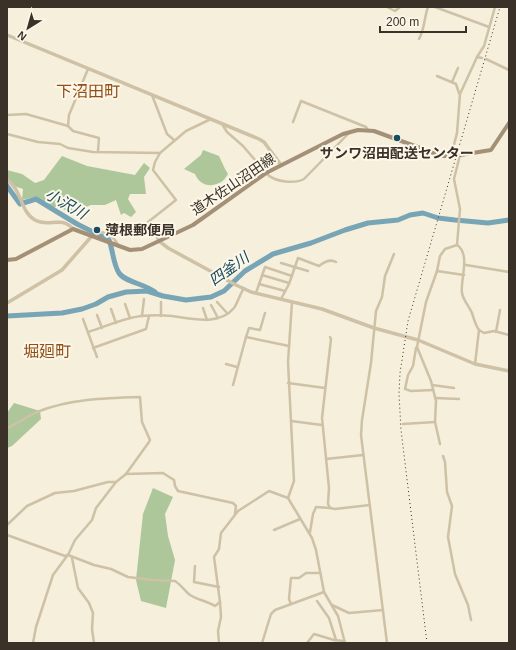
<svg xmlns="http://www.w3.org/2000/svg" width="516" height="650" font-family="Helvetica,'Noto Sans JP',sans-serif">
<rect width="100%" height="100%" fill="#f5efdc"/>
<g fill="#adc69a">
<path d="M 203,150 L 219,156 L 225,169 L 228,174 C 226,177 223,182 219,183 C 209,188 199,184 195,174 L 184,169 L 201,155 Z"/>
<path d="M 62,156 L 87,166 L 135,175 L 144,163 L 150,168 L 144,177 L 146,194 L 130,194 L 128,199 L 136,212 L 131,217 L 124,213 L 121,215 L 116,200 L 105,205 L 91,205 L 71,213 L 59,207 L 49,207 L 34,197 L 22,200 L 23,189 L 14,186 L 7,180 L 7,170 L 22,174 L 35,183 L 44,180 Z"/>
<path d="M 14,403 L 40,411 L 41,419 L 12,446 L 7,448 L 7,413 Z"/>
<path d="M 153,488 L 173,497 L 165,514 L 168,536 L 175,560 L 166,608 L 141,601 L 136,580 L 143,514 Z"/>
</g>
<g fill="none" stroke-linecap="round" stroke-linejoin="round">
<g stroke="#78a5b5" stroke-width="5">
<path d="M 7,186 L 20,204 L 36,199 L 77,224 L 109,240 C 113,250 113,264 119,273 C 125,282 145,284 155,292"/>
<path d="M 7,316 L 62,313 L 82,309 L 96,304 L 108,297 L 126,292 L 147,291 L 163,296 L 186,300 L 211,297 L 224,291 L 245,271 L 273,254 L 311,243 L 345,230 L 368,223 L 398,220 L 410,215 L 423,213 L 438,218 L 455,220 L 488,223 L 509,220"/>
</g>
<g stroke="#cec1a6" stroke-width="2.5">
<path d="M 387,7 L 395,11 L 400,7"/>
<path d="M 435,7 L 489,27"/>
<path d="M 419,39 C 425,28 424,18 428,7"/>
<path d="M 477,57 L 482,58"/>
<path d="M 486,59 L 509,70"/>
<path d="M 88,69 L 69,115 L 68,126 L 73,131 L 99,138 L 98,151"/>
<path d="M 437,76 L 456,84 L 459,93"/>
<path d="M 452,82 L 458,68"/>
<path d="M 152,95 L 167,134 L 174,140"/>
<path d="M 7,115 L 26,114 L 68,126"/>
<path d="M 293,122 L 301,101 L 366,127 L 368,130"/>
<path d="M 222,124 L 227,132 L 243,146 L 268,175 C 276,182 295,184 304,179 L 349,133"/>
<path d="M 7,134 L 38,142 L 60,144 L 68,148 L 93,152 L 160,153 L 186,131 L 211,119"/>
<path d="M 460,155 L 454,179 L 460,209 L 457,245 C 471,254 460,280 462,293 C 463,300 469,306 472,313 C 474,319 475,324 479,330 L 475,364"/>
<path d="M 451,156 L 457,133 L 460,94 L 477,57 L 484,46 L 495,7"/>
<path d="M 94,236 L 102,232 C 109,234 115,238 118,245"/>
<path d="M 159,241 L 148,222 L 176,200 L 153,170 L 155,162 L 160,153"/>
<path d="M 281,263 L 308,271"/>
<path d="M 466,265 L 509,272"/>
<path d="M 437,271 L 464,275"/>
<path d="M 262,275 L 289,283"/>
<path d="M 259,284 L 285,291"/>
<path d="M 256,293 L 265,267 L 292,276"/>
<path d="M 281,299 L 289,284 L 298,258 L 319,266 C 324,262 331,259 336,262"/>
<path d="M 217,302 L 227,313"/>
<path d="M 292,302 L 288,362 L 294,481 L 288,498 L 312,538 L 316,550 L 324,592 L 338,616 L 345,643"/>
<path d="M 125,304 L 130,318"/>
<path d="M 211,305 L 218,318"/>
<path d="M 203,308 L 207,320"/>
<path d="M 111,309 L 116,323"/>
<path d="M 97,315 L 102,328"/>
<path d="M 142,316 L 144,299"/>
<path d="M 161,316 L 161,302"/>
<path d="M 83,319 L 97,357"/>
<path d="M 479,330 L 484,333 L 494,331 L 509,335"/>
<path d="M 88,332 C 105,327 123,318 141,316 C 151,315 163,315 172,316 C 192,319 219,326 234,308 C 238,302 240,294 244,288"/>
<path d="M 496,332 L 500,310"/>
<path d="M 246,337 L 249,328 L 260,330 L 265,313"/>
<path d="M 330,337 L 331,339 L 322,418 L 329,488 L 328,504 L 330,508 L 335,509 L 370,505"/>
<path d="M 93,348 L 146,329 L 149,316"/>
<path d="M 416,348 L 413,366 L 408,375 L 405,389 L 411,391 L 433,390"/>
<path d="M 226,364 L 237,367"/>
<path d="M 288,383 L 325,388"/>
<path d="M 233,385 L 246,337 L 289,346"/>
<path d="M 432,385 L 454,388"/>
<path d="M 435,398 L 459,399"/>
<path d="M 291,421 L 322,425"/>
<path d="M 403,424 L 435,422"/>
<path d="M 7,428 C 17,424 26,417 37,412 C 69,399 105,398 140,397 L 142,422 L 150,440 L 149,442 L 126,474 L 116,482 L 96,508 L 92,520 L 75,540 L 68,555"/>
<path d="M 440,444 L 435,422 L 436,401 L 431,381 L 417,347 L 426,302 L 437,271 L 440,256 L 445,249 L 457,245"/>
<path d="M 443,456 L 445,462 L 447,492 L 452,506 L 448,537 L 455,574 L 468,605 L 471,620"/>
<path d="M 326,459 L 363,455"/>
<path d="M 126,474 L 163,473 L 174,480 L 175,486 L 178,491 L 233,503 L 236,506 L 235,514"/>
<path d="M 7,525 L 27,506 L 55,493 L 74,491 L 108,482 L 116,482"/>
<path d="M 274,530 L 300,519"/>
<path d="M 310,532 L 313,514 L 316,507 L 330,508"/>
<path d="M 7,535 L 65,556 L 68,555 L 94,565 L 111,569 L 128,577 L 152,580 L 175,581 C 181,585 185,591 190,595 C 198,600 207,601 215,606 L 220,602"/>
<path d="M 72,558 L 78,588 L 89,603 L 93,613 L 92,629 L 94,643"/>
<path d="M 195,566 L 194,582 L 219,587"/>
<path d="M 317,601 L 329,618 L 336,640"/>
<path d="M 291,604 L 289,599 L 291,578 L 299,578 L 306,573 L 319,573"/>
<path d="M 332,605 L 349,613 L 383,610"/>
<path d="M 33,643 L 36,627 L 53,575 L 67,556"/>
<path d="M 219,643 L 218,631 L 221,617 L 220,602 L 214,557 L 219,549 L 221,533 L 238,511 L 269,491 L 288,498"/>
<path d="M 262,643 L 271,614 L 275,610 L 324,592"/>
<path d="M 307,643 L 314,634 L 334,640 L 344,641"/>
<path d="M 387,643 L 361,435 L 362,420 L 371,363 L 376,311 L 382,297 L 385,276 L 394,254"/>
</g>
<g stroke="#cec1a6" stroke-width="3.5">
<path d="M 7,35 L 259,139 L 264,142 L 281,165"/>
<path d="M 7,180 C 22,189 20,212 35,220 C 49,228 61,215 73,229"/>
<path d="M 159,241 L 168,248 L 236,285 L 251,292 L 322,309 L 374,328 L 418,340 L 475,364 L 509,371"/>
<path d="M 7,303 L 62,270 L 91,237"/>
</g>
<path stroke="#a39077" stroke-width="4" d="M 7,260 L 16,259 L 73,229 L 130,250 L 142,249 L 193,225 L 266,173 L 343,134 L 358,130 L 374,131 L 442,156 L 454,156 L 491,150 L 509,123"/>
<path stroke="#3a3228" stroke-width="1" stroke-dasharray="1 3" stroke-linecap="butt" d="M 427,643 L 401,430 L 399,394 L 400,373 L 408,321 L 500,7"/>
</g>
<g fill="#184c60" stroke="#fcf7e9" stroke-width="1.5">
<circle cx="397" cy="138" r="4"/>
<circle cx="97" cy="230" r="4"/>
</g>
<g text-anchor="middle" stroke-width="4" stroke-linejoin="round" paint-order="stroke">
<g font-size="14" font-weight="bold" fill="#3a3228" stroke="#fcf7e9">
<text x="397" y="158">サンワ沼田配送センター</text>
<text x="105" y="235" text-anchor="start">薄根郵便局</text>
</g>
<g font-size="14" fill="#3a3228" stroke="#fcf7e9">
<text transform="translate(233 184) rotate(-34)" y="5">道木佐山沼田線</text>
</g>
<g font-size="15" font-style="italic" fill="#184c60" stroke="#fcf7e9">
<text transform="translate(66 204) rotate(30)" y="5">小沢川</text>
<text transform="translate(229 269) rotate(-36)" y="5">四釜川</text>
</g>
<g font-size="16" fill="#925018" stroke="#fcf7e9">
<text x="88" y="97">下沼田町</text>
<text x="47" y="357">堀廻町</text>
</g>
</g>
<rect width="516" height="650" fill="none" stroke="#3a3228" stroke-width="16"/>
<g transform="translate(28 28) rotate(217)" stroke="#fcf7e9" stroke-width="3" paint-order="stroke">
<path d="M0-3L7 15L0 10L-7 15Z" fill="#3a3228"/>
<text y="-6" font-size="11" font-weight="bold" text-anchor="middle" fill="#3a3228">N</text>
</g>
<path d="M380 26v6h86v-6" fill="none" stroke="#3a3228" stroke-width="2"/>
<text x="386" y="26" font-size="12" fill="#3a3228" stroke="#fcf7e9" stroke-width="3" paint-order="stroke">200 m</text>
</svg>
